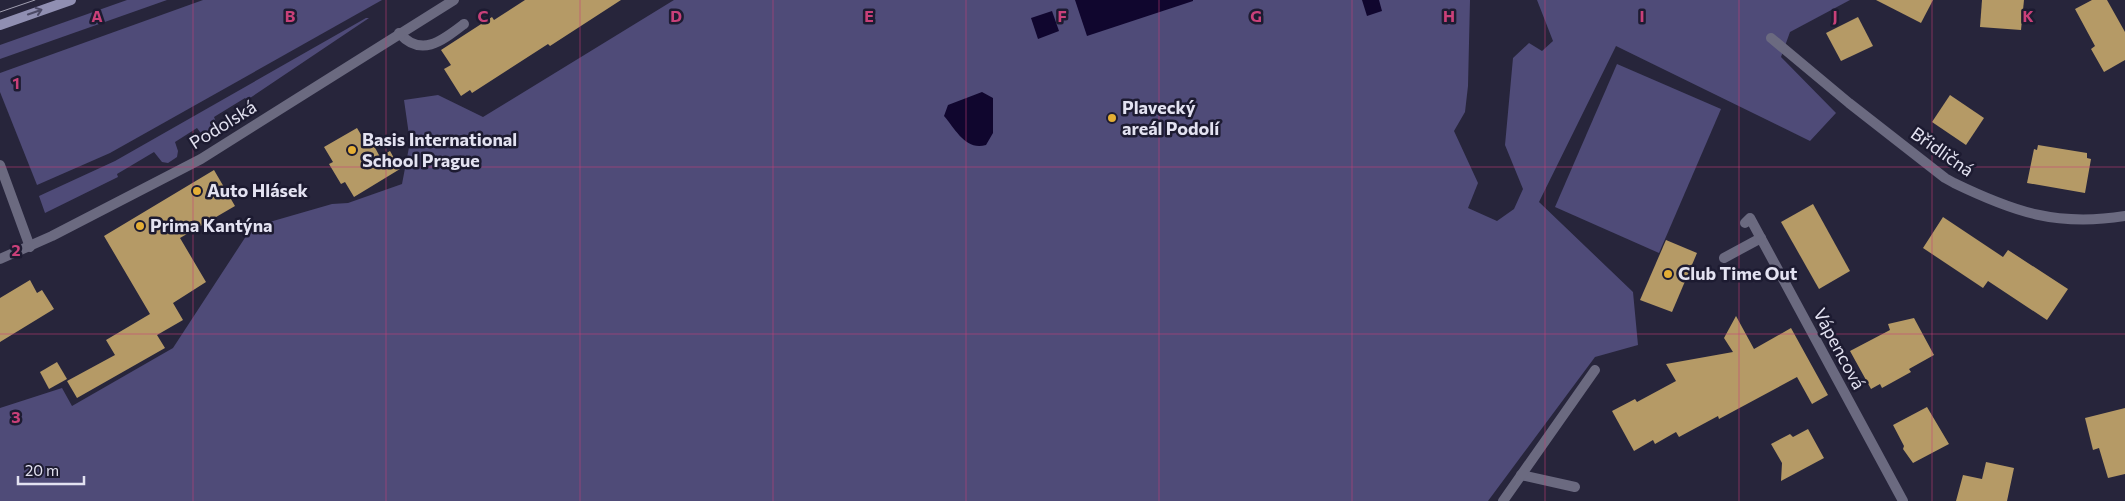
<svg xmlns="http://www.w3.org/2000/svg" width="2125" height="501" font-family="Commissioner,sans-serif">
<rect width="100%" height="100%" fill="#27253b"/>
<g fill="#4f4b78">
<path d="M 127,0 L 167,0 L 0,59 L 0,45 Z"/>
<path d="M 203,0 L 382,0 L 110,153 L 37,185 L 0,92 L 0,73 Z"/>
<path d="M 674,0 L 1470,0 L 1468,86 L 1465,112 L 1454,131 L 1478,183 L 1468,208 L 1497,221 L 1514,209 L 1523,189 L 1505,145 L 1513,58 L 1529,43 L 1542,51 L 1553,41 L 1537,0 L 1850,0 L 1790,32 L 1781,57 L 1836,113 L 1810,141 L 1616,46 L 1539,202 L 1633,292 L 1638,345 L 1595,357 L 1488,501 L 0,501 L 0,408 L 62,388 L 72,406 L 173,348 L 252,227 L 332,204 L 348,203 L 402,184 L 410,142 L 404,100 L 438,95 L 483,117 Z"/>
<path d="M 366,18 L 369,18 L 247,100 L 245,98 L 214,117 L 218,127 L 216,133 L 206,140 L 197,128 L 175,142 L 178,151 L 177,157 L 168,163 L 162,162 L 154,152 L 117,174 L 118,177 L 45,213 L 39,196 L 115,161 Z"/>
<path d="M 1617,64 L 1721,109 L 1659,253 L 1555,207 Z"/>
</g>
<g fill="#10062e">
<path d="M 1075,0 L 1193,0 L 1193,1 L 1087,36 Z"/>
<path d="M 1362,0 L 1379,0 L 1382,11 L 1367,16 Z"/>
<path d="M 1052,11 L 1059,31 L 1038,39 L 1031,18 Z"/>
<path d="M 982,92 L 993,98 L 993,133 L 986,145 C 966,151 956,130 944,116 L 948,105 Z"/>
</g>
<g fill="#b59a66">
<path d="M 525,0 L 621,0 L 550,46 L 548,44 L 472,93 L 470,90 L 461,96 L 444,69 L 451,65 L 441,50 L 492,17 L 494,20 Z"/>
<path d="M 1876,0 L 1933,0 L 1921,23 Z"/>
<path d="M 1982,0 L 2024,0 L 2021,30 L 1980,27 Z"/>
<path d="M 2092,0 L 2107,0 L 2125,32 L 2125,60 L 2104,72 L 2091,49 L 2095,46 L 2075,9 Z"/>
<path d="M 1858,17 L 1873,46 L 1841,61 L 1826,33 Z"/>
<path d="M 1950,95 L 1984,118 L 1966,145 L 1932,122 Z"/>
<path d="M 357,128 L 366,143 L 371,140 L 380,157 L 390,151 L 400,169 L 354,197 L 345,182 L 341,184 L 329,164 L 333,162 L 324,147 Z"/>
<path d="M 2038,145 L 2087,153 L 2087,158 L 2091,159 L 2085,193 L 2027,183 L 2034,149 L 2037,150 Z"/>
<path d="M 214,170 L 235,206 L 180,238 L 206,282 L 173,303 L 183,320 L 157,335 L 165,348 L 77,398 L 67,381 L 115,355 L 106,340 L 150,314 L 104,236 Z"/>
<path d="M 1813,204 L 1850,271 L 1819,289 L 1781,222 Z"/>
<path d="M 1943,217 L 2003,257 L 2008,250 L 2068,289 L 2047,320 L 1988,281 L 1983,288 L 1923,248 Z"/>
<path d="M 1666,240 L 1697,253 L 1672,312 L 1640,300 Z"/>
<path d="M 30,280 L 37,293 L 42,290 L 54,309 L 0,342 L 0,298 Z"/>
<path d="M 1736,316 L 1754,349 L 1791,328 L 1828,395 L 1812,404 L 1797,377 L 1719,419 L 1718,416 L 1679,437 L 1676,432 L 1655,444 L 1653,440 L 1634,451 L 1612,411 L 1635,399 L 1637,402 L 1676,381 L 1666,364 L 1733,352 L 1724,338 Z"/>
<path d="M 1914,318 L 1934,355 L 1909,369 L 1911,372 L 1882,388 L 1880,384 L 1871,389 L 1850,351 L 1890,330 L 1888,324 Z"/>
<path d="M 57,362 L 67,379 L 49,389 L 40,372 Z"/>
<path d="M 1927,407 L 1949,444 L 1913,463 L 1903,449 L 1904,446 L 1893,425 Z"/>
<path d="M 2125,408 L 2125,474 L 2108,478 L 2099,448 L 2093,450 L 2085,418 Z"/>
<path d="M 1808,429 L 1824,458 L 1781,481 L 1782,463 L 1771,444 L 1790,434 L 1793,437 Z"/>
<path d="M 1986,462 L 2014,468 L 2007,501 L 1956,501 L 1963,475 L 1982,479 Z"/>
</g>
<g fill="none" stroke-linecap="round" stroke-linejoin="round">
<g stroke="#6b6a80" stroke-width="10">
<path d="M 399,33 C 421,58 442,41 464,24"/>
<path d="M 0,165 L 30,247"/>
<path d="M 1724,258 L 1761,238"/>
<path d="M 1521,475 L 1575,487"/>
</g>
<g stroke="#6b6a80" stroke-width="10">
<path d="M 1771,38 L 1849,103 L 1945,178 L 1954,183 C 2014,212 2057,227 2125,216"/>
<path d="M 1745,223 L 1750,218 L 1903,501"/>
<path d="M 0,259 L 52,236 L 201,159 L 454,0"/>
<path d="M 1503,501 L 1595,370"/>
</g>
<path stroke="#908fb2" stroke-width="10" d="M 0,25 L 71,0"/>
<path stroke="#a2a0b2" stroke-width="1" d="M 0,12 L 35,0"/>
</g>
<defs><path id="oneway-shaft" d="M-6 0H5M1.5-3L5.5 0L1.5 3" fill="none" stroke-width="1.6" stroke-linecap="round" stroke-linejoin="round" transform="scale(1.25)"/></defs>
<use stroke="#4b4965" href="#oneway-shaft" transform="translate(35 12) rotate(-19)"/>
<path fill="none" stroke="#c94079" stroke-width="1" stroke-opacity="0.55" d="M 193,0 L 193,501M 386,0 L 386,501M 580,0 L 580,501M 773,0 L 773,501M 966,0 L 966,501M 1159,0 L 1159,501M 1352,0 L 1352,501M 1545,0 L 1545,501M 1739,0 L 1739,501M 1932,0 L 1932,501M 0,167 L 2125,167M 0,334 L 2125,334"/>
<g fill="#e4ae35" stroke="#1d1b31" stroke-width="2">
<circle cx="1112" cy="118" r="5"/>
<circle cx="352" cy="150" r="5"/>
<circle cx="197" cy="191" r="5"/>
<circle cx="140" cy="226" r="5"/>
<circle cx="1668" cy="274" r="5"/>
</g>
<g text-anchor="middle" stroke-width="5" stroke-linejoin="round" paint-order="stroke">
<g font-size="18" font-weight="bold" fill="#e3e2f1" stroke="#1d1b31" text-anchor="start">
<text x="1122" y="114">Plavecký<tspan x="1122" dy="21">areál Podolí</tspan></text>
<text x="362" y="146">Basis International<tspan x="362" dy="21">School Prague</tspan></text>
<text x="207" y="197">Auto Hlásek</text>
<text x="150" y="232">Prima Kantýna</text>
<text x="1678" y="280">Club Time Out</text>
</g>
<g font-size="18" fill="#e3e2f1" stroke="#1d1b31">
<text transform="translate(223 125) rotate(-32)" y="6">Podolská</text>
<text transform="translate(1942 152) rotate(35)" y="6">Břidličná</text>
<text transform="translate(1839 349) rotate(62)" y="6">Vápencová</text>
</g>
</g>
<g font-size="16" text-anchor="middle" font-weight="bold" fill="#c94079" stroke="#1d1b31" stroke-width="5" stroke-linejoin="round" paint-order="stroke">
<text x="97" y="22">A</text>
<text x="290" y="22">B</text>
<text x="483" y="22">C</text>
<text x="676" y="22">D</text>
<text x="869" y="22">E</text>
<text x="1062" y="22">F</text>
<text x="1256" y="22">G</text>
<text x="1449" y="22">H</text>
<text x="1642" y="22">I</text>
<text x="1835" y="22">J</text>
<text x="2028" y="22">K</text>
<text x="16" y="89">1</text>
<text x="16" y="256">2</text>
<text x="16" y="423">3</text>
</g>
<path d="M18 476v8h66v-8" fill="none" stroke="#e3e2f1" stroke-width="2.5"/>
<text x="25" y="476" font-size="15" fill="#e3e2f1" stroke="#1d1b31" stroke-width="4" paint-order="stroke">20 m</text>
</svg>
